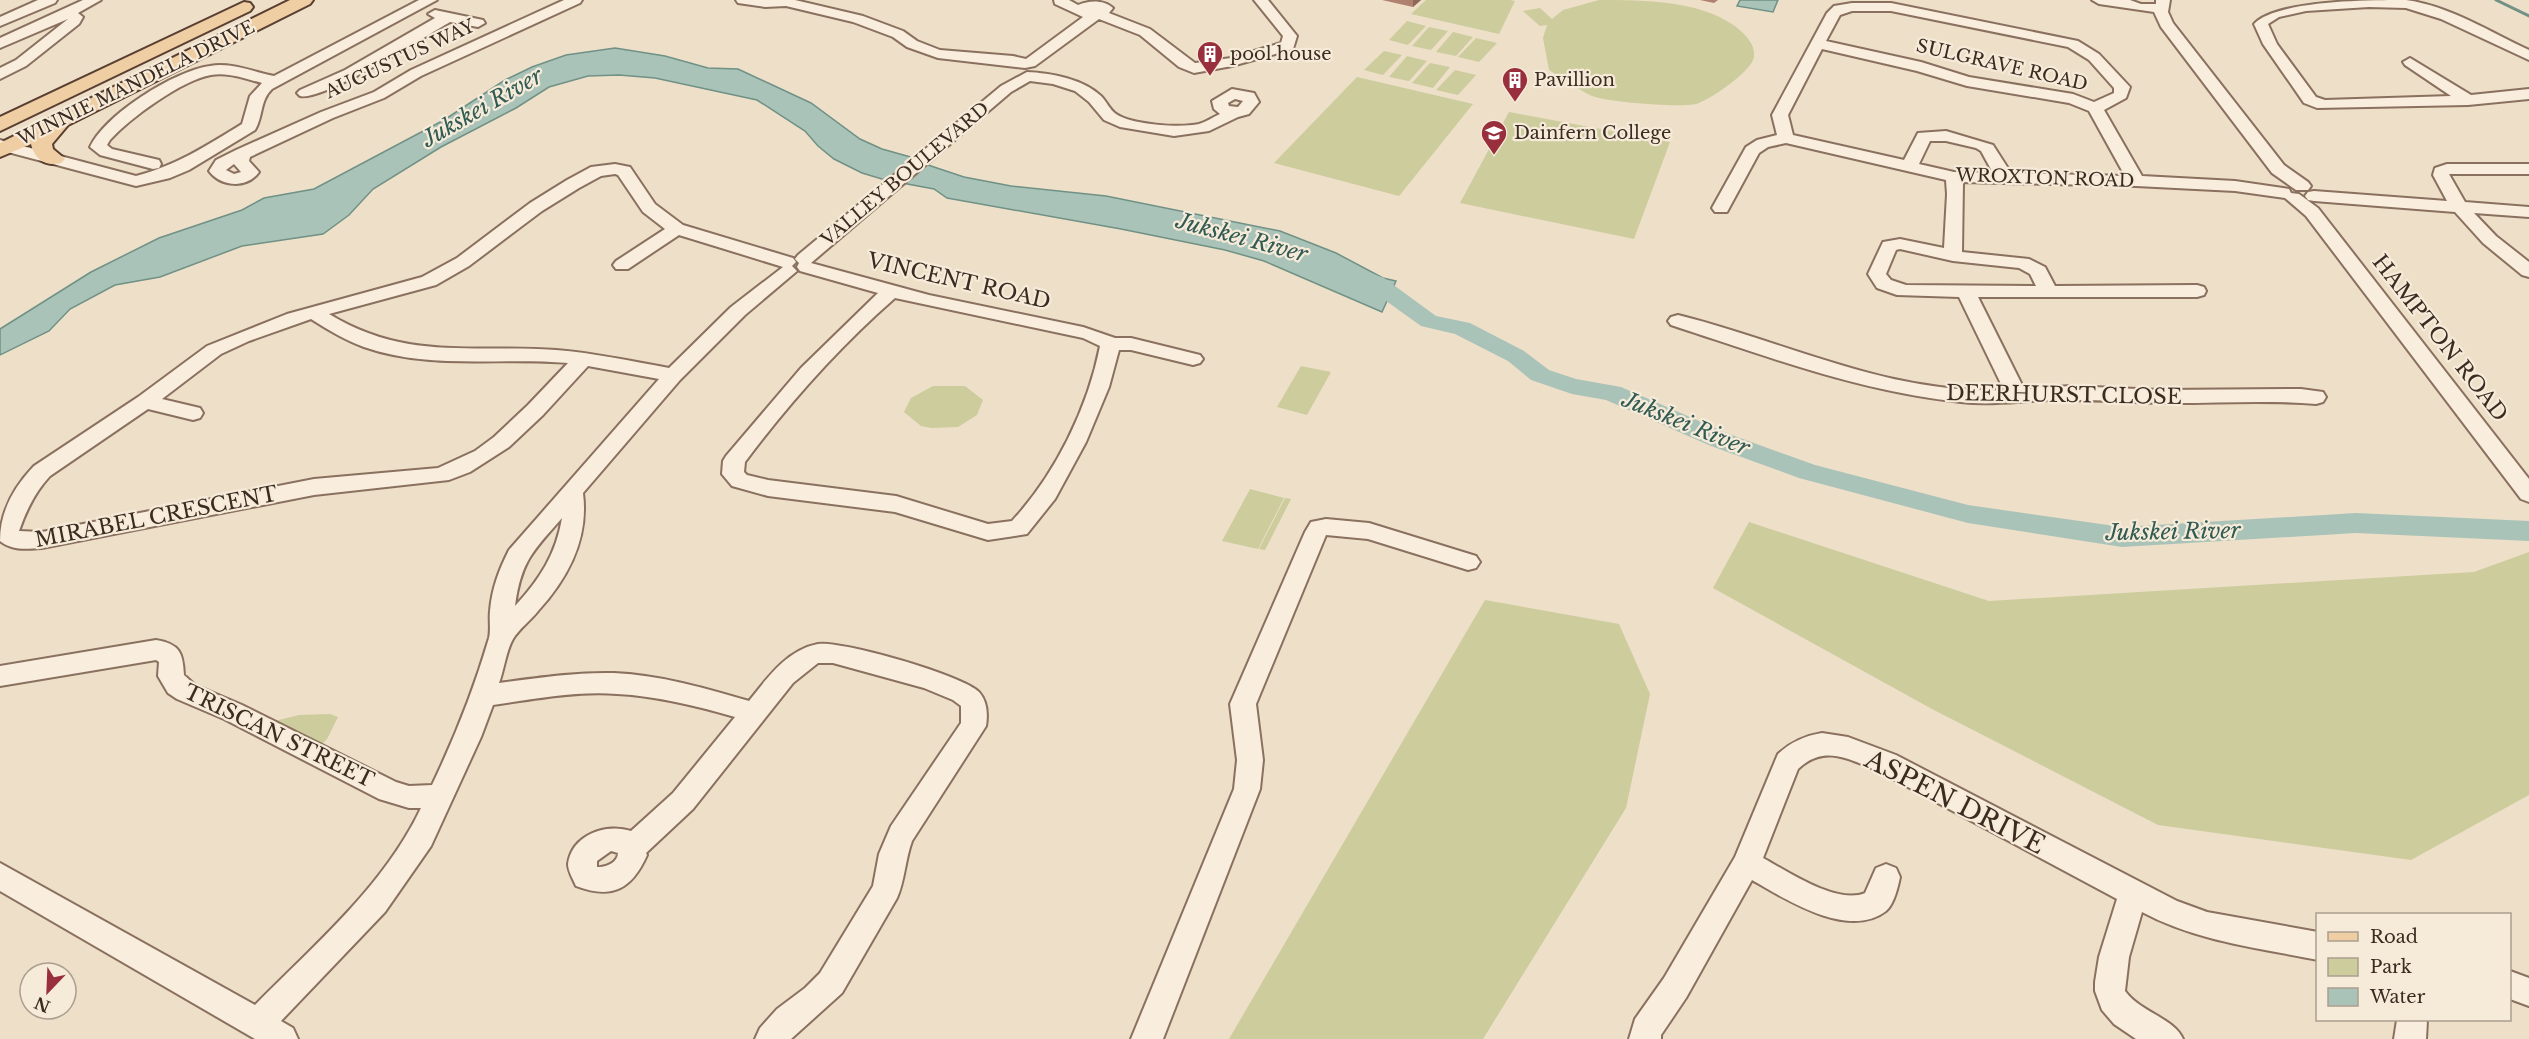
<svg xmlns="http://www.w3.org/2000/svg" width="2529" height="1039" font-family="'Libre Baskerville',serif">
<rect width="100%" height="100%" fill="#eedfc9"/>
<g fill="#cdcc9d">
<path d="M 1426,0 L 1510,0 L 1515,1 L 1499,34 L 1411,14 Z"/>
<path d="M 1599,0 C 1644,0 1708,0 1742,32 C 1748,38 1755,46 1754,56 C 1754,70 1710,100 1696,104 C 1680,108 1607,102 1592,96 C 1577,89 1563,78 1549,70 L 1543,38 L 1547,25 L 1540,26 L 1523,11 L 1540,8 L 1552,19 L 1563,10 Z"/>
<path d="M 1407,21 L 1426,26 L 1408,45 L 1389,40 Z"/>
<path d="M 1429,27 L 1448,31 L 1431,50 L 1412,46 Z"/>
<path d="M 1453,32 L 1473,37 L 1456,56 L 1436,52 Z"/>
<path d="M 1476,38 L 1497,43 L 1479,62 L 1458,57 Z"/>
<path d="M 1384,51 L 1402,55 L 1383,75 L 1364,70 Z"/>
<path d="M 1407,56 L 1427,61 L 1409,81 L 1389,77 Z"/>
<path d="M 1430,63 L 1450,67 L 1433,88 L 1412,83 Z"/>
<path d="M 1455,70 L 1476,75 L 1458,95 L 1436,90 Z"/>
<path d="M 1357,77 L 1473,104 L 1399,196 L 1274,163 Z"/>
<path d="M 1509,112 L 1670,142 L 1634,239 L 1460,203 Z"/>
<path d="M 1301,366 L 1331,372 L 1307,415 L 1277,407 Z"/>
<path d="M 933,386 L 965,386 L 983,400 L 977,415 L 958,427 L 931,428 L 921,426 L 904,412 L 911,398 Z"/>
<path d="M 1250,489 L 1284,498 L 1258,549 L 1222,541 Z"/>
<path d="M 1285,498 L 1291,499 L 1265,550 L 1259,549 Z"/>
<path d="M 1749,522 L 1989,601 L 2474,572 L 2529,552 L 2529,795 L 2411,860 L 2158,825 L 1932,709 L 1713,588 Z"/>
<path d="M 1485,600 L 1619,624 L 1650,694 L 1626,808 L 1483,1039 L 1229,1039 Z"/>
<path d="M 330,714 L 338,717 L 327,739 L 309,758 L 271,722 L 299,715 Z"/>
</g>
<g fill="#aac3b8" stroke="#709185" stroke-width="1.5">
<path d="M 1740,0 L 1778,0 L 1773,12 L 1737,6 Z"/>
<path d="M 615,48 L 665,56 L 708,68 L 738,69 L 811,103 L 860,139 L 882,149 L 914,158 L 895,183 L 862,173 L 834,159 L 818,146 L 805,131 L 757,100 L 655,78 L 619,75 L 588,76 L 549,87 L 516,108 L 441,147 L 373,189 L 349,215 L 323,234 L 242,246 L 160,277 L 115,285 L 70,309 L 49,331 L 0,355 L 0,329 L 91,272 L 159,238 L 242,210 L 264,198 L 314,189 L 444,120 L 505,80 L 532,67 L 566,55 Z"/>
<path d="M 925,164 L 964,177 L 1011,186 L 1106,196 L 1280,231 L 1336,253 L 1383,278 L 1396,281 L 1382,312 L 1264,261 L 1225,250 L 1121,229 L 947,198 L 934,189 L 902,183 Z"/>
</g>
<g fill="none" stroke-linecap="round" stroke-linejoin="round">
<path stroke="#709185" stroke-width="3" d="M 2496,0 L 2529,16"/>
<path fill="#aac3b8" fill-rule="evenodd" d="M 1360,269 L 1384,278 L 1436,316 L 1470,323 L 1524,351 L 1549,370 L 1576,379 L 1621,387 L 1729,434 L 1815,465 L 1968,505 L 2122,527 L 2356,513 L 2529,521 L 2529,541 L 2356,533 L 2122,547 L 1968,523 L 1799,478 L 1711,446 L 1606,400 L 1572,394 L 1531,380 L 1508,361 L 1455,334 L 1421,326 L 1368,288 L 1352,281 L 1349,276 L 1352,271 Z"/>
<g stroke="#8a705e" stroke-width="4">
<g id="minor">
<path d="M 38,0 L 57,0 L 55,3 L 0,26 L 0,17 Z"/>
<path d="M 83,0 L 101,0 L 78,13 L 83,17 L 79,24 L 26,66 L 0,79 L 0,68 L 16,60 L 68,19 L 0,48 L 0,38 Z"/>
<path d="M 419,0 L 437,0 L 272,89 C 260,100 263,117 255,130 L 189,170 L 170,178 L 136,186 L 0,150 L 0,140 L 136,176 C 175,166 208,145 242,124 L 250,96 L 262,83 C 246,79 228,72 211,75 C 182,80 130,118 110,140 L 107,145 L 112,149 L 159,160 L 161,164 L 159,168 L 153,169 L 100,155 L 90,147 C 106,114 174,71 210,66 C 231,62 254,72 274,76 Z"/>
<path d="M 564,0 L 582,0 L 580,3 L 421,76 L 384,98 L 333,118 L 250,157 L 249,161 L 259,172 C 247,189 221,187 209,171 L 216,160 L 236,150 L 321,112 L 374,92 L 411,70 ZM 234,164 L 241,172 L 234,174 L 226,170 Z"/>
<path d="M 736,0 L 795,0 L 863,16 L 903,31 L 917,41 L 940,50 L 1013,56 L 1026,59 L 1083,17 L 1055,4 L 1054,0 L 1069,0 L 1078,5 C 1090,0 1104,0 1113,8 L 1109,13 L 1150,29 L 1195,63 L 1231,58 L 1281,43 L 1283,36 L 1254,0 L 1268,0 L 1297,36 L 1293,49 L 1232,66 L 1194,73 L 1179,67 L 1140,35 L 1099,19 L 1035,66 L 1025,68 L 938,58 L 907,47 L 893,37 L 853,22 L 786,6 L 765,7 L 738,3 Z"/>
<path d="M 2092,0 L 2130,0 L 2141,4 L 2156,4 L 2156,0 L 2170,0 L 2168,12 L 2173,23 L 2284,165 L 2308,182 L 2311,186 L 2308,190 L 2296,190 L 2272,173 L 2161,27 L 2154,12 L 2099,4 Z"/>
<path d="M 2406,0 C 2450,6 2490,32 2529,50 L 2529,60 L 2441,19 L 2406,8 L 2369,7 L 2306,11 L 2279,17 L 2268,24 L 2277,44 L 2316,97 L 2325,100 L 2451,96 L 2405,65 L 2403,62 L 2410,58 L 2471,95 L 2529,89 L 2529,99 L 2468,105 L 2317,108 L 2304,103 L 2263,44 L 2254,24 C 2276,0 2371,0 2406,0 Z"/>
<path d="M 1852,3 L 1891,3 L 2078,41 L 2099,54 L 2130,87 L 2126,98 L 2104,110 L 2142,176 L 2235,181 L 2283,188 L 2289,189 L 2291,193 L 2299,194 L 2318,208 L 2529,479 L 2529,502 L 2521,499 L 2306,216 L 2285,198 L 2235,191 L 2136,186 L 1963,182 L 1962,252 L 2029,259 L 2045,267 L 2055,286 L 2197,285 L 2204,287 L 2206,291 L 2204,295 L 2197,297 L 1978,297 L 2024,389 L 2071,386 L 2159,390 L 2301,389 L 2323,392 L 2326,397 L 2323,402 L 2316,404 C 2269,400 2222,403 2175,403 C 2135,403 2096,399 2056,400 C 2024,400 1994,406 1961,402 C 1861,392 1766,356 1671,325 L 1668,321 L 1671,317 L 1678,315 C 1787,342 1889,395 2004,390 L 1959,297 L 1897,295 L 1877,288 L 1868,274 L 1883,242 L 1900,239 L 1944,248 L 1947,194 L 1946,180 L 1786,143 L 1768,147 L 1759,153 L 1727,212 L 1715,212 L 1712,208 L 1746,147 L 1757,140 L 1777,135 L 1772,115 L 1827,13 L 1834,6 ZM 1852,11 L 1891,11 L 2068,47 L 2089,60 L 2114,88 L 2114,93 L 2094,102 L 2073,94 L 1969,77 L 1921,62 L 1826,41 L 1840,15 ZM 1822,49 L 1917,71 L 1967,86 L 2069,103 L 2089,111 L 2125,176 L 2011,173 L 1993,145 L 1946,131 L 1918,133 L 1904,160 L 1793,135 L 1788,115 ZM 1930,141 L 1946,141 L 1976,148 L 1981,151 L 1993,173 L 1954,172 L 1919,164 ZM 1900,249 L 1953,261 L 2019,268 L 2030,274 L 2036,286 L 1906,285 L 1891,280 L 1886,274 L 1896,250 Z"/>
<path d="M 435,10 L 483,20 L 485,23 L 478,27 L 450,22 C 426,36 322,102 300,96 L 297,93 L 300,90 L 345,70 L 435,18 L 428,14 Z"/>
<path d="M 1027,72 C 1051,73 1083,79 1101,96 C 1106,101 1110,110 1116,114 C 1132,125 1180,128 1199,124 C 1206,122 1213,117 1220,114 L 1214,109 L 1212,101 L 1232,89 L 1254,93 L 1259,102 L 1249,114 L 1238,117 L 1209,131 L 1174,136 L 1120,127 L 1104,120 L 1089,102 L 1075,91 L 1053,84 L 1030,81 L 1011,92 L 811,263 L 929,295 L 1083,327 L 1115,338 L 1131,338 L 1200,355 L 1203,359 L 1200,363 L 1193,365 L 1131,350 L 1119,350 L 1109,387 L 1086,442 L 1055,499 L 1027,534 L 988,540 L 895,512 L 768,496 L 732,486 L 722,474 L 723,461 L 726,456 L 801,368 L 878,293 L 800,271 L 797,267 L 799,263 L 795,259 L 798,255 L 1001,86 ZM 1235,99 L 1243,101 L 1238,107 L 1229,106 L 1228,103 ZM 895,298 L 1083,338 L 1100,346 C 1088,408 1055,475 1012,521 L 988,524 L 896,496 L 768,480 L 747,475 L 744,472 L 745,462 C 790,402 839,347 895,298 Z"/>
<path d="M 615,164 L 630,167 L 655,204 L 683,225 L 793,258 L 796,262 L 792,266 L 797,271 L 745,315 L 680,380 L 583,493 C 589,539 568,578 538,611 C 531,620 519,629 513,639 C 506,651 504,670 499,683 C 537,678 576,672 614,673 C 660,675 705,688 749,701 C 768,677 787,650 818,644 C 840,640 963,675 979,692 C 987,701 988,714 986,726 L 912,841 C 905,860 905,880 897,898 L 842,993 L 791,1039 L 755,1039 L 760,1028 L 777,1009 L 805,988 L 820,973 L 873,886 L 879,854 L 891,826 L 961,723 L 961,706 L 953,700 L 924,688 L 833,663 L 818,663 L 793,683 L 693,809 L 646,853 L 647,855 C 632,889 612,900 576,886 C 573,879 568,871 568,864 C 572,834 607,823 631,831 L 673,793 L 735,717 C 697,706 657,696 617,694 C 576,691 534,699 493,705 L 481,737 L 431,846 L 385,912 L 281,1021 L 293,1028 L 298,1039 L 255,1039 L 0,891 L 0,863 L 255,1005 C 315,944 384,886 421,808 L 409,808 L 379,799 L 224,719 L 177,699 L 168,693 L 158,676 L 159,662 L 156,660 L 0,686 L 0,666 L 156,640 C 180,644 183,653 184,675 L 195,685 L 242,705 L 396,782 L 409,786 L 432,785 C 455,737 474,689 489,638 C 491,630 489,620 490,611 C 492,588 499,570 509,550 L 659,379 L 588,366 L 543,415 L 509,447 L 470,472 L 449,480 L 314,495 L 42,548 C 26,549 13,551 0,541 C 0,511 14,487 34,466 L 138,397 L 207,346 L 287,314 L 422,277 L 457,258 L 530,203 L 567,180 L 591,167 ZM 615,174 L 618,175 L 643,212 L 665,229 L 616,261 L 613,265 L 616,269 L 628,269 L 679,235 L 783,267 L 731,307 L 669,368 C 631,361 594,353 556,350 C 472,344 406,361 329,314 L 436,285 L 469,266 L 542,211 L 579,188 L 601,176 ZM 311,319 C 328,330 345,340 364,347 C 429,370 501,357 568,363 L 528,405 L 494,437 L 475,451 L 438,468 L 314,479 L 42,532 L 19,531 C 26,511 35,492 50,476 L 148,409 L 193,420 L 200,418 L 203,413 L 200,408 L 162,399 L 221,354 L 249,341 ZM 562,518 C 556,554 540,579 515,606 C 521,561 533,551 562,518 ZM 611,851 L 618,853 C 618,862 606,868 597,867 L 597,861 Z"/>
<path d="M 2447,164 L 2529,164 L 2529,174 L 2449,174 L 2465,202 L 2529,207 L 2529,217 L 2474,213 L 2496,236 L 2529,262 L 2529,277 L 2522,275 L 2483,243 L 2455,212 L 2314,201 L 2308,200 L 2305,196 L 2308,192 L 2314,191 L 2447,201 L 2433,175 L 2435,168 Z"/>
<path d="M 1326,519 L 1369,523 L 1476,556 L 1480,562 L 1476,568 L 1468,570 L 1368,539 L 1326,535 L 1256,704 L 1263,760 L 1260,789 L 1163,1039 L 1131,1039 L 1234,789 L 1237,760 L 1230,704 L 1305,532 L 1311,522 Z"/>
<path d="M 1822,733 L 1848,737 L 1896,755 L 2177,901 L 2207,912 L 2318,932 L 2318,960 C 2258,948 2196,941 2142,912 L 2129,957 L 2125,991 C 2140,1012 2174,1018 2183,1039 L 2136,1039 L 2114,1024 L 2102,1010 L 2095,991 L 2095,982 L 2099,957 L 2117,899 L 1878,771 C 1849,759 1824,744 1798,769 L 1763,858 C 1787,871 1837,905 1865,893 L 1876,868 L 1886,864 L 1896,868 L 1900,877 C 1898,887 1894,904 1886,911 C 1849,940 1785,899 1752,880 L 1686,998 L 1661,1035 L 1661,1039 L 1629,1039 L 1635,1019 L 1664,978 L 1735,857 L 1778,754 C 1791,742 1804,736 1822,733 Z"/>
<path d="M 2510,971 L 2529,978 L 2529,1006 L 2510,999 Z"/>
<path d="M 2397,1020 L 2427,1020 L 2426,1039 L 2394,1039 Z"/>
</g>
</g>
<g stroke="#593f31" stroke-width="4">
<g id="major">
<path d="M 290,0 L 313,0 L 310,4 L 68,125 L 52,144 L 53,149 L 65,159 L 61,163 C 46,167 34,159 31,144 L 0,157 L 0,143 Z"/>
<path d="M 244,2 L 250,3 L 253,7 L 250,11 L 0,131 L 0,117 Z"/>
</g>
</g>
<use href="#minor" fill="#f9eddd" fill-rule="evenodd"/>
<use href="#major" fill="#efcea3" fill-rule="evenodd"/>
</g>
<g fill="#af816e">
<path d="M 1382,0 L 1421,0 L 1413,7 Z"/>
<path d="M 1700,0 L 1718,0 L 1714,3 Z"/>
</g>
<path fill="#8e695a" d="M 1413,0 L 1421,0 L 1413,7 Z"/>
<defs>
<g id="building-pin" transform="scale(1.35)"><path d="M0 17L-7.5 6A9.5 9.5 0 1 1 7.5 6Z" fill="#992f3c" stroke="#f6ead9"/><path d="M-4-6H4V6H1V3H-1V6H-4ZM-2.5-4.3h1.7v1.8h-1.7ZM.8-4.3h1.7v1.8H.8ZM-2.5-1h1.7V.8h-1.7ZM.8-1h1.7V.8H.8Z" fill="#fff"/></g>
<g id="school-pin" transform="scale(1.35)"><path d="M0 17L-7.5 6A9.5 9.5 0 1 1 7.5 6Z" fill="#992f3c" stroke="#f6ead9"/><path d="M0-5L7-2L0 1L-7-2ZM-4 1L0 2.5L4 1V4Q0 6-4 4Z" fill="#fff"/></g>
</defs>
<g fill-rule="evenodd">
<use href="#building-pin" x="1210" y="54"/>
<use href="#building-pin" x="1515" y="80"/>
<use href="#school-pin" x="1494" y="133"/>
</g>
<g text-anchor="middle" stroke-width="4.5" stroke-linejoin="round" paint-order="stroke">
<g font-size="18" fill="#3b2b21" stroke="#f6ead9" text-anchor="start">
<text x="1230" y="60">pool house</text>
<text x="1534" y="86">Pavillion</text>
<text x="1514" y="139">Dainfern College</text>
</g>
<g font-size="18" fill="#3b2b21" stroke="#f6ead9">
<text transform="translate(400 59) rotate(-25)" y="6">AUGUSTUS WAY</text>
<text transform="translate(2002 65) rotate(13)" y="6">SULGRAVE ROAD</text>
<text transform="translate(136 83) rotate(-26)" y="6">WINNIE MANDELA DRIVE</text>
<text transform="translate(905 174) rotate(-40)" y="6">VALLEY BOULEVARD</text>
<text transform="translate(2045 178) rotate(2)" y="6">WROXTON ROAD</text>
</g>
<g font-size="21" fill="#3b2b21" stroke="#f6ead9">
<text transform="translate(959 281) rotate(13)" y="7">VINCENT ROAD</text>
<text transform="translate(2440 338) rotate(52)" y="7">HAMPTON ROAD</text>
<text transform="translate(2064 395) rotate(1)" y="7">DEERHURST CLOSE</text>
<text transform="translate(156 517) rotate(-11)" y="7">MIRABEL CRESCENT</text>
<text transform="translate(279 736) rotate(26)" y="7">TRISCAN STREET</text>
</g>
<g font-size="22" font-style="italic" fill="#315b53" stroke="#f6ead9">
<text transform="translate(482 107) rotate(-30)" y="8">Jukskei River</text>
<text transform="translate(1242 237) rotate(15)" y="8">Jukskei River</text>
<text transform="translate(1686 423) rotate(22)" y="8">Jukskei River</text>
<text transform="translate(2173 531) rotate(-1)" y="8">Jukskei River</text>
</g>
<g font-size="26" fill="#3b2b21" stroke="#f6ead9">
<text transform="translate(1955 802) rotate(27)" y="9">ASPEN DRIVE</text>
</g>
</g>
<rect x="2316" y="913" width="195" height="108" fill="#f6ead9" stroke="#ab9e8f" stroke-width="1.5"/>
<rect x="2328" y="932" width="30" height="9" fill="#efcea3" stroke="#ab9e8f" stroke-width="1.5"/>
<text x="2370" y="943" font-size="18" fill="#3b2b21">Road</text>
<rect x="2328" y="958" width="30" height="18" fill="#cdcc9d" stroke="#ab9e8f" stroke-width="1.5"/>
<text x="2370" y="973" font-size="18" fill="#3b2b21">Park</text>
<rect x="2328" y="988" width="30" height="18" fill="#aac3b8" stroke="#ab9e8f" stroke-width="1.5"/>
<text x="2370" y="1003" font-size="18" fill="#3b2b21">Water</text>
<g transform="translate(48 991) rotate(203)"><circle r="28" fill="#f6ead9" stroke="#ab9e8f" stroke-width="1.5"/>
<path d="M0-4.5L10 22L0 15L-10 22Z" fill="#992f3c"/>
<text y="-9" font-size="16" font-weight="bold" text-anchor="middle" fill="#3b2b21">N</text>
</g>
</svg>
